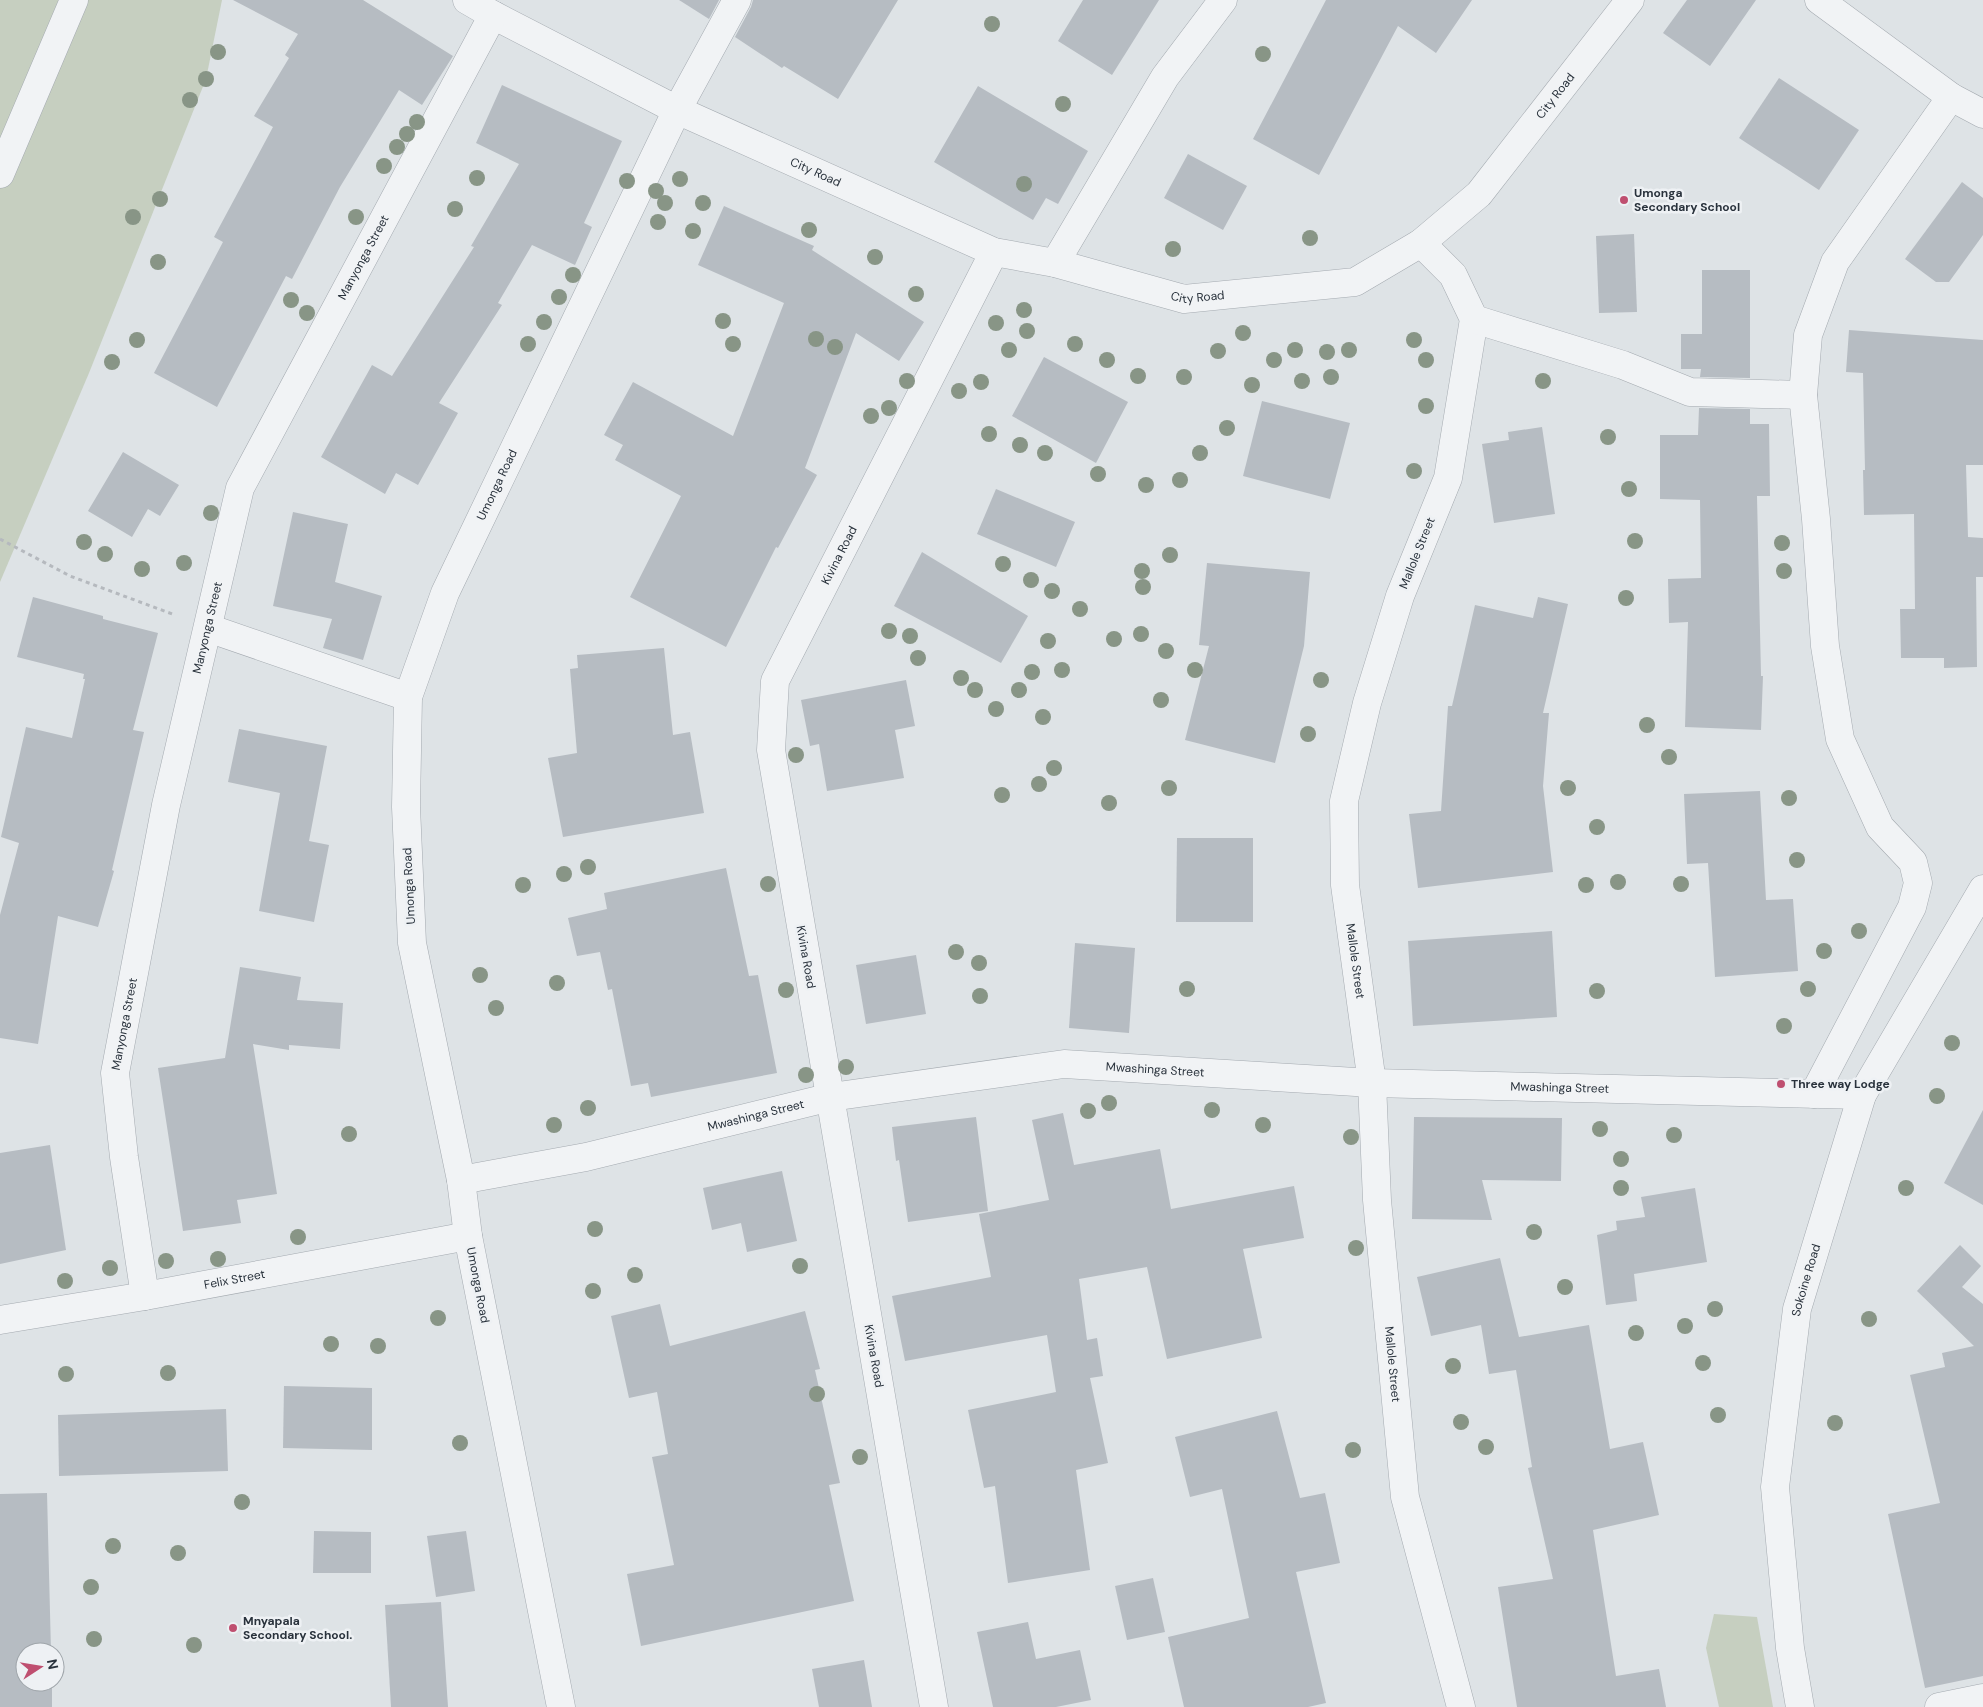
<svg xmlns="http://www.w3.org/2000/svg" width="1983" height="1707" font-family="'DM Sans',sans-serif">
<rect width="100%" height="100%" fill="#dee3e6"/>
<g fill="#c6cfc0">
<path d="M 0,0 L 222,0 L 206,79 L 89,373 L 0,582 Z"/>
<path d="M 1714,1614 L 1757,1617 L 1773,1707 L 1719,1707 L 1706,1648 Z"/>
</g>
<g fill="#b6bcc2">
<path d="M 233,0 L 363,0 L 453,56 L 422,105 L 399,90 L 340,187 L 292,279 L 286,276 L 217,407 L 154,373 L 223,242 L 214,237 L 273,127 L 254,116 L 289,58 L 285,55 L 298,34 Z"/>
<path d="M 679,0 L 719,0 L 709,19 Z"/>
<path d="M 753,0 L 898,0 L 838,99 L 784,66 L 782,68 L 735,37 L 751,7 Z"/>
<path d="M 1083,0 L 1159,0 L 1112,75 L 1058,41 Z"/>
<path d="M 1326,0 L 1472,0 L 1436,53 L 1398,26 L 1319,175 L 1253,139 Z"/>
<path d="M 1687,0 L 1756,0 L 1710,66 L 1663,33 Z"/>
<path d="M 1779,78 L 1859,130 L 1819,190 L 1739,138 Z"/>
<path d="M 502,85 L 622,141 L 584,223 L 592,227 L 575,265 L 532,245 L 498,303 L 502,305 L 439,403 L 458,413 L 418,485 L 396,473 L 385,494 L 321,457 L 372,365 L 392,376 L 474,247 L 471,246 L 519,164 L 476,143 Z"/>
<path d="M 978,86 L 1088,151 L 1058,204 L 1046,198 L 1033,220 L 934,162 Z"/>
<path d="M 1188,154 L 1247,186 L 1223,230 L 1164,198 Z"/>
<path d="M 1962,182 L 1983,198 L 1983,235 L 1949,282 L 1936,282 L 1905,259 Z"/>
<path d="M 724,206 L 814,246 L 812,250 L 924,322 L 899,361 L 856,333 L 805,468 L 817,475 L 778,548 L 776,547 L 726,647 L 630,597 L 681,496 L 615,460 L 623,445 L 604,435 L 633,382 L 733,436 L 784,303 L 698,265 Z"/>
<path d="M 1634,234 L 1637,312 L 1599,313 L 1596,236 Z"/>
<path d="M 1702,270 L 1750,270 L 1750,378 L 1700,377 L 1701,369 L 1681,369 L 1681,334 L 1702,334 Z"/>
<path d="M 1849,330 L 1983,340 L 1983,465 L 1966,465 L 1968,537 L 1983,538 L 1983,577 L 1976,577 L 1977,667 L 1944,668 L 1944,658 L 1901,658 L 1900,609 L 1915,609 L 1914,514 L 1864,515 L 1863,470 L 1865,470 L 1863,373 L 1846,372 Z"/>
<path d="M 1044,357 L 1128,402 L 1096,463 L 1012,416 Z"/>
<path d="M 1262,401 L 1350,423 L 1330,499 L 1243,476 Z"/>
<path d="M 1699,408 L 1750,409 L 1750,424 L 1769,424 L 1770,496 L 1757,496 L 1761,676 L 1763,676 L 1761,730 L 1685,727 L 1688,622 L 1669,623 L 1668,579 L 1701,578 L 1700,500 L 1660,499 L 1660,435 L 1698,435 Z"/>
<path d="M 1542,427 L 1555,514 L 1494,523 L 1482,444 L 1509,440 L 1508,432 Z"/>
<path d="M 123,452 L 179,485 L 160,516 L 148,509 L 132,537 L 88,511 Z"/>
<path d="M 996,489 L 1075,522 L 1056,567 L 977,534 Z"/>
<path d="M 293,512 L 348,524 L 335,582 L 382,596 L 363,660 L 323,648 L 332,619 L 273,606 Z"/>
<path d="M 922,552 L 1028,616 L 1001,663 L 894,606 Z"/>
<path d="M 1207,563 L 1310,572 L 1304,646 L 1275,763 L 1185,740 L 1209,646 L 1199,645 Z"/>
<path d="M 33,597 L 103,616 L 103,619 L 158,633 L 133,730 L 144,732 L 112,870 L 114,871 L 98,927 L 58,916 L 38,1044 L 0,1038 L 0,915 L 19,843 L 1,837 L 26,727 L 72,738 L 85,679 L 83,679 L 84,674 L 17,657 Z"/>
<path d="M 1538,597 L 1568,604 L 1543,713 L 1549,713 L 1543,786 L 1553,872 L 1418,888 L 1409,814 L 1441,811 L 1448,706 L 1452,706 L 1475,605 L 1533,618 Z"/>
<path d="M 664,648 L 673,735 L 690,732 L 704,813 L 563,837 L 548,758 L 577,753 L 570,669 L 578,668 L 577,655 Z"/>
<path d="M 906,680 L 915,726 L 895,730 L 904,778 L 827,791 L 819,744 L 810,746 L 801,700 Z"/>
<path d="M 239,729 L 327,746 L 309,841 L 329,845 L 314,922 L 259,911 L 280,793 L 228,782 Z"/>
<path d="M 1760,791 L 1766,900 L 1793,899 L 1798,971 L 1715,977 L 1708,863 L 1687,864 L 1684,794 Z"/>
<path d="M 1177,838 L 1253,838 L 1253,922 L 1176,922 Z"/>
<path d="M 726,868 L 749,976 L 758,975 L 777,1073 L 651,1097 L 648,1083 L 631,1086 L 612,989 L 608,990 L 600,952 L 577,956 L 568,918 L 607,909 L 604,893 Z"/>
<path d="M 1552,931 L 1557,1017 L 1413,1026 L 1408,941 Z"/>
<path d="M 1075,943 L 1135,948 L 1129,1033 L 1069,1028 Z"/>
<path d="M 916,955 L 926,1014 L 866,1024 L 856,965 Z"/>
<path d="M 240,967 L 301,977 L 297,1000 L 343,1003 L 340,1049 L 289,1045 L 289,1050 L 253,1044 L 277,1194 L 237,1200 L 241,1223 L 183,1231 L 158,1068 L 225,1058 Z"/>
<path d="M 1983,1110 L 1983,1205 L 1944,1183 Z"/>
<path d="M 1063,1113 L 1074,1165 L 1160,1149 L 1171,1209 L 1294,1186 L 1304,1238 L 1243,1249 L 1262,1338 L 1167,1359 L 1147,1267 L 1079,1279 L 1087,1340 L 1097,1338 L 1103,1376 L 1090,1378 L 1108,1463 L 1076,1470 L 1090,1570 L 1008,1583 L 995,1486 L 984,1488 L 968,1410 L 1056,1392 L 1047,1335 L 905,1361 L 892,1296 L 991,1277 L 979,1214 L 1049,1200 L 1032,1120 Z"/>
<path d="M 976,1117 L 988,1211 L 908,1222 L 899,1160 L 896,1161 L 892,1127 Z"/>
<path d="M 1414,1117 L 1562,1118 L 1561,1181 L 1482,1180 L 1492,1220 L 1412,1219 Z"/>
<path d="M 50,1145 L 66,1250 L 0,1264 L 0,1153 Z"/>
<path d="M 782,1171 L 797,1241 L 747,1252 L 741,1223 L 712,1230 L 703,1188 Z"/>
<path d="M 1695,1188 L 1707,1262 L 1634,1274 L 1637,1301 L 1606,1305 L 1597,1235 L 1617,1230 L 1616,1221 L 1645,1217 L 1641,1197 Z"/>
<path d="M 1960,1245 L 1981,1266 L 1962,1287 L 1983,1304 L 1983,1676 L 1925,1688 L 1888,1514 L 1940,1503 L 1910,1375 L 1945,1367 L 1942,1353 L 1974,1346 L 1917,1291 Z"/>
<path d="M 1500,1258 L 1519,1337 L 1589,1325 L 1610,1449 L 1643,1442 L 1659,1515 L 1593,1530 L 1616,1676 L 1659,1669 L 1666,1707 L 1517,1707 L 1498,1587 L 1553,1579 L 1528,1468 L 1532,1467 L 1516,1370 L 1489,1374 L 1481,1325 L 1431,1336 L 1417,1277 Z"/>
<path d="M 660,1304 L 670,1346 L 805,1311 L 820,1369 L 815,1370 L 840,1483 L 829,1485 L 854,1601 L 641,1646 L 627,1574 L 674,1565 L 652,1457 L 668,1454 L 657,1392 L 629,1398 L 611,1316 Z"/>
<path d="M 284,1386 L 372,1388 L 372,1450 L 283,1448 Z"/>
<path d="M 226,1409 L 228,1471 L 59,1476 L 58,1415 Z"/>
<path d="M 1277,1411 L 1300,1498 L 1325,1493 L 1340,1563 L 1296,1572 L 1326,1703 L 1308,1707 L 1184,1707 L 1168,1637 L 1249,1618 L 1222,1489 L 1190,1497 L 1175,1437 Z"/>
<path d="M 47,1493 L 51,1652 L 25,1652 L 25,1682 L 52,1682 L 52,1707 L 0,1707 L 0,1494 Z"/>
<path d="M 314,1531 L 371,1532 L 371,1573 L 313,1573 Z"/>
<path d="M 466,1531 L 475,1591 L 436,1597 L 427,1536 Z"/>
<path d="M 1153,1578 L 1165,1632 L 1127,1640 L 1115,1586 Z"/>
<path d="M 441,1602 L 448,1707 L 391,1707 L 385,1605 Z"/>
<path d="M 1028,1622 L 1036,1659 L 1080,1650 L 1091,1700 L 1056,1707 L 993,1707 L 977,1632 Z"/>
<path d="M 864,1660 L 872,1707 L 819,1707 L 812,1669 Z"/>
</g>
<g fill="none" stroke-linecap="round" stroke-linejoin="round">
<g stroke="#a4aab0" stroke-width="29">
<g id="minor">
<path id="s1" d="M 467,0 L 493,15 L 677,110 L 994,252 L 1055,263 L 1184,299 L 1355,282 L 1421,243 L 1479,194 L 1630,0"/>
<path d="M 1819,0 L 1951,97 L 1983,114"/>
<path d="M 0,174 L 74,0"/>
<path id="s2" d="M 1421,243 L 1453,275 L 1474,319 L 1448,478 L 1400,596 L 1367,703 L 1344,801 L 1345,885 L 1372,1083 L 1377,1200 L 1405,1497 L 1461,1707"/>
<path d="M 1055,263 L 1165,77 L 1223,0"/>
<path d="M 1474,319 L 1623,365 L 1690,392 L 1803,395"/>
<path d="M 208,628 L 408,697"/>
<path d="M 1814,1094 L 1912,907 L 1918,883 L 1913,862 L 1880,827 L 1840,739 L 1825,646 L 1816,519 L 1803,395 L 1808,335 L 1835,262 L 1951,97"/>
<path id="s3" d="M 461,1180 L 586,1157 L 831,1097 L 1064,1064 L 1372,1083 L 1862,1095"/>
<path id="s4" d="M 145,1296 L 124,1157 L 115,1073 L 166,805 L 240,488 L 493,15"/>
<path id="s5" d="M 0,1320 L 145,1296 L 468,1236"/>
<path id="s6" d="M 561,1707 L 468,1236 L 461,1180 L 412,943 L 406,807 L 408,697 L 445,593 L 677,110 L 737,0"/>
<path id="s7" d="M 934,1707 L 771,750 L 775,681 L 994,252"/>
<path id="s8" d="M 1800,1707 L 1790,1648 L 1775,1487 L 1797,1309 L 1862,1095 L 1983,889"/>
<path d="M 1939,1707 L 1983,1698"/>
</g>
</g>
<path stroke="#b5b9be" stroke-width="3" stroke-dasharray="4 4" stroke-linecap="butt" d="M 0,539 L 70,576 L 175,615"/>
<use href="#minor" stroke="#f1f3f5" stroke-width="28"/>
</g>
<g fill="#889586">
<circle cx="992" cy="24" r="8"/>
<circle cx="218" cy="52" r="8"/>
<circle cx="1263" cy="54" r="8"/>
<circle cx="206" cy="79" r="8"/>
<circle cx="190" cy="100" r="8"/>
<circle cx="1063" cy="104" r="8"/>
<circle cx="417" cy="122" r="8"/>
<circle cx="407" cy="134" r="8"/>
<circle cx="397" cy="147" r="8"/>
<circle cx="384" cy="166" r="8"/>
<circle cx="477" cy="178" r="8"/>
<circle cx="680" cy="179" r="8"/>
<circle cx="627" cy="181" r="8"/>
<circle cx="1024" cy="184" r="8"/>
<circle cx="656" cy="191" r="8"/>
<circle cx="160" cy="199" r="8"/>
<circle cx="665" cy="203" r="8"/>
<circle cx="703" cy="203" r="8"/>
<circle cx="455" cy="209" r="8"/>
<circle cx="133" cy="217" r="8"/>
<circle cx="356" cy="217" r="8"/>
<circle cx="658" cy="222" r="8"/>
<circle cx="809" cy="230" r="8"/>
<circle cx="693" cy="231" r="8"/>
<circle cx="1310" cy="238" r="8"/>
<circle cx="1173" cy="249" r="8"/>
<circle cx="875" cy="257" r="8"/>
<circle cx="158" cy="262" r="8"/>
<circle cx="573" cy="275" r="8"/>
<circle cx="916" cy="294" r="8"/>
<circle cx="559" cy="297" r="8"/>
<circle cx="291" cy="300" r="8"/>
<circle cx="1024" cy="310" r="8"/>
<circle cx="307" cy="313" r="8"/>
<circle cx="723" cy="321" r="8"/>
<circle cx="544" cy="322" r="8"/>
<circle cx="996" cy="323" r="8"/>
<circle cx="1027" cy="331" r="8"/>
<circle cx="1243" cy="333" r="8"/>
<circle cx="816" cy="339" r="8"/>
<circle cx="137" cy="340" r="8"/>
<circle cx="1414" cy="340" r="8"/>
<circle cx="528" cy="344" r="8"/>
<circle cx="733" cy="344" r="8"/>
<circle cx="1075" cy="344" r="8"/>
<circle cx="835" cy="347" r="8"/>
<circle cx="1009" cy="350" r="8"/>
<circle cx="1295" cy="350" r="8"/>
<circle cx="1349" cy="350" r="8"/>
<circle cx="1218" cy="351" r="8"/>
<circle cx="1327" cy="352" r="8"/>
<circle cx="1107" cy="360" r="8"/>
<circle cx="1274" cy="360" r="8"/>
<circle cx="1426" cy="360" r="8"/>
<circle cx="112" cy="362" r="8"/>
<circle cx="1138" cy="376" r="8"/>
<circle cx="1184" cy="377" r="8"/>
<circle cx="1331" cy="377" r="8"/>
<circle cx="907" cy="381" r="8"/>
<circle cx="1302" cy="381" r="8"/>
<circle cx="1543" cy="381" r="8"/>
<circle cx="981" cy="382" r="8"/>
<circle cx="1252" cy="385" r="8"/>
<circle cx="959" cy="391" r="8"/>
<circle cx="1426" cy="406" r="8"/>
<circle cx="889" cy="408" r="8"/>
<circle cx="871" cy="416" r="8"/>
<circle cx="1227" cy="428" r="8"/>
<circle cx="989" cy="434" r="8"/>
<circle cx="1608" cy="437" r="8"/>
<circle cx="1020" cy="445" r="8"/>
<circle cx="1045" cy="453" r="8"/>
<circle cx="1200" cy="453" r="8"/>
<circle cx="1414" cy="471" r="8"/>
<circle cx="1098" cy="474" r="8"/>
<circle cx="1180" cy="480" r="8"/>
<circle cx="1146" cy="485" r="8"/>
<circle cx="1629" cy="489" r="8"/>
<circle cx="211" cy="513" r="8"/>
<circle cx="1635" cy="541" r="8"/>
<circle cx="84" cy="542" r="8"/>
<circle cx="1782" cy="543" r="8"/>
<circle cx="105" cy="554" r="8"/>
<circle cx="1170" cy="555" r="8"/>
<circle cx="184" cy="563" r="8"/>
<circle cx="1003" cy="564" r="8"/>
<circle cx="142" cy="569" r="8"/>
<circle cx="1142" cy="571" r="8"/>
<circle cx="1784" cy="571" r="8"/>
<circle cx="1031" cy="580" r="8"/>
<circle cx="1143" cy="587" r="8"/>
<circle cx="1052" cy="591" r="8"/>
<circle cx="1626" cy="598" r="8"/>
<circle cx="1080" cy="609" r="8"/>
<circle cx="889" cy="631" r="8"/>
<circle cx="1141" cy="634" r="8"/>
<circle cx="910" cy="636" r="8"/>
<circle cx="1114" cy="639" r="8"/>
<circle cx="1048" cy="641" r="8"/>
<circle cx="1166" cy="651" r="8"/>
<circle cx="918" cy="658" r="8"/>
<circle cx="1062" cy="670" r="8"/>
<circle cx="1195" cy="670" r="8"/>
<circle cx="1032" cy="672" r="8"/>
<circle cx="961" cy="678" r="8"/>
<circle cx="1321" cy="680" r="8"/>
<circle cx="975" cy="690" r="8"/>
<circle cx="1019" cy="690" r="8"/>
<circle cx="1161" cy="700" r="8"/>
<circle cx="996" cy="709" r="8"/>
<circle cx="1043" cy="717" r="8"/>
<circle cx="1647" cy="725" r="8"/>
<circle cx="1308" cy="734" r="8"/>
<circle cx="796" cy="755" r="8"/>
<circle cx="1669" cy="757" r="8"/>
<circle cx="1054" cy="768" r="8"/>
<circle cx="1039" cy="784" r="8"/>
<circle cx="1169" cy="788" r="8"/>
<circle cx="1568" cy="788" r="8"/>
<circle cx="1002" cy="795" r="8"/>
<circle cx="1789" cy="798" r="8"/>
<circle cx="1109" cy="803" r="8"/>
<circle cx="1597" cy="827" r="8"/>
<circle cx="1797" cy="860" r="8"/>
<circle cx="588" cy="867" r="8"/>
<circle cx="564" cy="874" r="8"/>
<circle cx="1618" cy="882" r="8"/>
<circle cx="768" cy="884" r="8"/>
<circle cx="1681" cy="884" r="8"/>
<circle cx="523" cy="885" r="8"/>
<circle cx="1586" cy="885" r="8"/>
<circle cx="1859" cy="931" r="8"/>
<circle cx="1824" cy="951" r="8"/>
<circle cx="956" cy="952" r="8"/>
<circle cx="979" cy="963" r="8"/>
<circle cx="480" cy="975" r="8"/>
<circle cx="557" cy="983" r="8"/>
<circle cx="1187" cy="989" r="8"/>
<circle cx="1808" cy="989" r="8"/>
<circle cx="786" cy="990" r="8"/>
<circle cx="1597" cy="991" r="8"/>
<circle cx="980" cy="996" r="8"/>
<circle cx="496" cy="1008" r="8"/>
<circle cx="1784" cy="1026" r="8"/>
<circle cx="1952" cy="1043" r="8"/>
<circle cx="846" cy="1067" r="8"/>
<circle cx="806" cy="1075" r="8"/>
<circle cx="1937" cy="1096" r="8"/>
<circle cx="1109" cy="1103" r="8"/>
<circle cx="588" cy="1108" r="8"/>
<circle cx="1212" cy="1110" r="8"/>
<circle cx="1088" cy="1111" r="8"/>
<circle cx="554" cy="1125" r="8"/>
<circle cx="1263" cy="1125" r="8"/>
<circle cx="1600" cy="1129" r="8"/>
<circle cx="349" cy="1134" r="8"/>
<circle cx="1674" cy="1135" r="8"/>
<circle cx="1351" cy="1137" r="8"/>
<circle cx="1621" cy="1159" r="8"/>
<circle cx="1621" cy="1188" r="8"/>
<circle cx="1906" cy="1188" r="8"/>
<circle cx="595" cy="1229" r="8"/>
<circle cx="1534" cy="1232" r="8"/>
<circle cx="298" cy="1237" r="8"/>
<circle cx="1356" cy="1248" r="8"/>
<circle cx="218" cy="1259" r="8"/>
<circle cx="166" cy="1261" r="8"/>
<circle cx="800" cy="1266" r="8"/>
<circle cx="110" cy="1268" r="8"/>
<circle cx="635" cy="1275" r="8"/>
<circle cx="65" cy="1281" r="8"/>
<circle cx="1565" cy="1287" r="8"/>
<circle cx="593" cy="1291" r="8"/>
<circle cx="1715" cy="1309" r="8"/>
<circle cx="438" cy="1318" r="8"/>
<circle cx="1869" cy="1319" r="8"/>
<circle cx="1685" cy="1326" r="8"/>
<circle cx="1636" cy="1333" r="8"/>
<circle cx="331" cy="1344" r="8"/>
<circle cx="378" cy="1346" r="8"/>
<circle cx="1703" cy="1363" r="8"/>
<circle cx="1453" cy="1366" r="8"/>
<circle cx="168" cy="1373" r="8"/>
<circle cx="66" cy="1374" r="8"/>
<circle cx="817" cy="1394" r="8"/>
<circle cx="1718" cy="1415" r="8"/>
<circle cx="1461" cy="1422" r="8"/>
<circle cx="1835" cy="1423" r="8"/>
<circle cx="460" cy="1443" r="8"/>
<circle cx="1486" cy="1447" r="8"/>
<circle cx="1353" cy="1450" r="8"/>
<circle cx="860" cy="1457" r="8"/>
<circle cx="242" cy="1502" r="8"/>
<circle cx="113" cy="1546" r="8"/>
<circle cx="178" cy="1553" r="8"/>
<circle cx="91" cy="1587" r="8"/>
<circle cx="94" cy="1639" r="8"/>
<circle cx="194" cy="1645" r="8"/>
</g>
<g fill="#bf4f70" stroke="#eef1f4" stroke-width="2">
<circle cx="1624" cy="200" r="5"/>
<circle cx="1781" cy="1084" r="5"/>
<circle cx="233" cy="1628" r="5"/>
</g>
<g text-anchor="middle" stroke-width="5" stroke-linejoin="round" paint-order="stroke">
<g font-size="12" fill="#29323c" stroke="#eef1f4">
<text dy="4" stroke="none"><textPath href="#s1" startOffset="1229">City Road</textPath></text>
<text dy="4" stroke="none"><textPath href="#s1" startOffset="389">City Road</textPath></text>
<text dy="4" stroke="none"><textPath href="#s4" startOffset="1085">Manyonga Street</textPath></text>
<text dy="4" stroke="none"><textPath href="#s1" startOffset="794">City Road</textPath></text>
<text dy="4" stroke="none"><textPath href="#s6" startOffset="1255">Umonga Road</textPath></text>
<text transform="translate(1417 553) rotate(-68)" y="4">Mallole Street</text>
<text dy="4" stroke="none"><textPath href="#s7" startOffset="1181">Kivina Road</textPath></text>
<text dy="4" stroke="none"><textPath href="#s4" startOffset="680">Manyonga Street</textPath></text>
<text transform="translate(409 886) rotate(-93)" y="4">Umonga Road</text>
<text transform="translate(806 957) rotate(80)" y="4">Kivina Road</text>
<text dy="4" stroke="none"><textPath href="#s2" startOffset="756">Mallole Street</textPath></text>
<text dy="4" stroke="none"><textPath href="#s4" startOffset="275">Manyonga Street</textPath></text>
<text dy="4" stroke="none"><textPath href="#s3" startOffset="706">Mwashinga Street</textPath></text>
<text dy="4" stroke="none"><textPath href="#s3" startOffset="1111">Mwashinga Street</textPath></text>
<text dy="4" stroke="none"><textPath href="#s3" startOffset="302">Mwashinga Street</textPath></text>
<text dy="4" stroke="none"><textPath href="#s5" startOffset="238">Felix Street</textPath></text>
<text dy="4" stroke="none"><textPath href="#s8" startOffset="431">Sokoine Road</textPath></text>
<text transform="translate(478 1285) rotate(79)" y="4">Umonga Road</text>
<text transform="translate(874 1356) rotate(80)" y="4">Kivina Road</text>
<text dy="4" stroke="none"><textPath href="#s2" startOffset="1161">Mallole Street</textPath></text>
</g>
<g font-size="12" font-weight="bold" fill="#29323c" stroke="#eef1f4" text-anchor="start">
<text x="1634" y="197">Umonga<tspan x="1634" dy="14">Secondary School</tspan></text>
<text x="1791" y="1088">Three way Lodge</text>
<text x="243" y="1625">Mnyapala<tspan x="243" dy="14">Secondary School.</tspan></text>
</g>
</g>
<g transform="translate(40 1667) rotate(78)"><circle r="24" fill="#eef1f4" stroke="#9fa5aa"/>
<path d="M0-4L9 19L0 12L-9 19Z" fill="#bf4f70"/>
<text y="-8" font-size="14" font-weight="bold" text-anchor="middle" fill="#29323c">N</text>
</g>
</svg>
